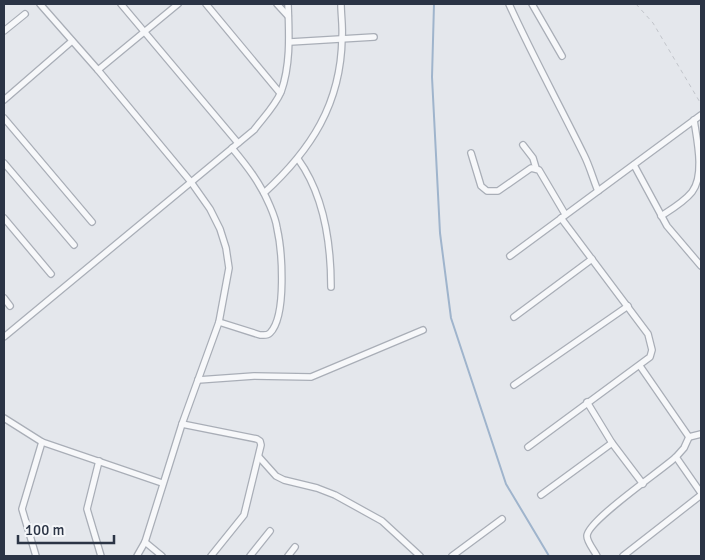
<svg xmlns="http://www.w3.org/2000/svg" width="705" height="560" font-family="Signika,sans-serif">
<rect width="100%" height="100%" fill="#e4e7ec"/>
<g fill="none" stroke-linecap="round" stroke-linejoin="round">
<path stroke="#9fb4cc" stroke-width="2" d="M 434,4 L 432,77 L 440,233 L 451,318 L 506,484 L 549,556"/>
<g stroke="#a9aeb7" stroke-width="8">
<g id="street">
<path d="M 40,4 L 98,70 L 191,182 L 210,209 L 220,229 L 226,248 L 229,268 L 219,322 L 182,424 L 145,542 L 137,556"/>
<path d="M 121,4 L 238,143"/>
<path d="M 206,4 L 280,93"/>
<path d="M 277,4 L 288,16"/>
<path d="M 509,4 C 532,55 559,104 584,155 C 590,167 593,179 598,191"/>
<path d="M 532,4 L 562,56"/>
<path d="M 4,31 L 25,14"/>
<path d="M 290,42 L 374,37"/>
<path d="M 98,70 L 178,4"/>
<path d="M 4,100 L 72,41"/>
<path d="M 4,118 L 92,222"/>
<path d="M 523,145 L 533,158 L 536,168"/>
<path d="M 471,153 L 481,186 L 487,191 L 498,191 L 531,168 L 539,170 L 565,214"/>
<path d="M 298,159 C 324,195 331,243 331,287"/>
<path d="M 4,163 L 74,245"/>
<path d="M 634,165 L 667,226 L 701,266"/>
<path d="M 264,193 C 311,150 341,104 342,38 C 343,27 341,15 341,4"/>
<path d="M 661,216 C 672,209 684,202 692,192 C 705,175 697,140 694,120"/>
<path d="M 4,218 L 51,274"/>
<path d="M 510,256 L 701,115"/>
<path d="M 4,298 L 10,306"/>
<path d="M 514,317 L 592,259"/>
<path d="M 219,322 L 260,335 C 264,335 267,336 270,333 C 287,316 282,250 277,228 C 276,220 273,213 270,206 C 261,184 247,166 232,148"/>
<path d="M 4,337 L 254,130 C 263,118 275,106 281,92 C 291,64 289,33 288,4"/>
<path d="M 640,366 L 689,437"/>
<path d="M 198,380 L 254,376 L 311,377 L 423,330"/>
<path d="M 514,385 L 628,306"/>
<path d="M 587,402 L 612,443 L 643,484"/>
<path d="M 4,418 L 42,442 L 162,483"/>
<path d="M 182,424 L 257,439 L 260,441 L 261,445 L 244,515 L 211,556"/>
<path d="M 689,437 L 701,434"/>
<path d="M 528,447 L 650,357 L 652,350 L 648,334 L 561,218"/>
<path d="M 259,457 L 276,476 L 284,480 L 317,488 L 335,495 L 382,521 L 420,556"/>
<path d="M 676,457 L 701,493"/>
<path d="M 99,461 L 87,509 L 101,556"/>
<path d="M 541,495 L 612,443"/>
<path d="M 145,542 L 162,556"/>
<path d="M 36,556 L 22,509 L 42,442"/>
<path d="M 250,556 L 270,531"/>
<path d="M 288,556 L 295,547"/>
<path d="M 452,556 L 502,519"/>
<path d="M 597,556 C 594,550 587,542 587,536 C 587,521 662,470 676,457 L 684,448 L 689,437"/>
<path d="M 623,556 L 701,495"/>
</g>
</g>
<path stroke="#c2c5cb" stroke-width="1" stroke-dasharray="4 4" stroke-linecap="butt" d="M 636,4 L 653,23 L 701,104"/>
<use href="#street" stroke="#f7f8fa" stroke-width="5.5"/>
</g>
<rect width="705" height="560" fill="none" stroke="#2b3445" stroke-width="10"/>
<path d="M18 535v8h96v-8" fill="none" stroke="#2b3445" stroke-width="2.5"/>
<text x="25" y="535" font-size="15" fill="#2b3445" stroke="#f4f6f9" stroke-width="4" paint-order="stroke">100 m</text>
</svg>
